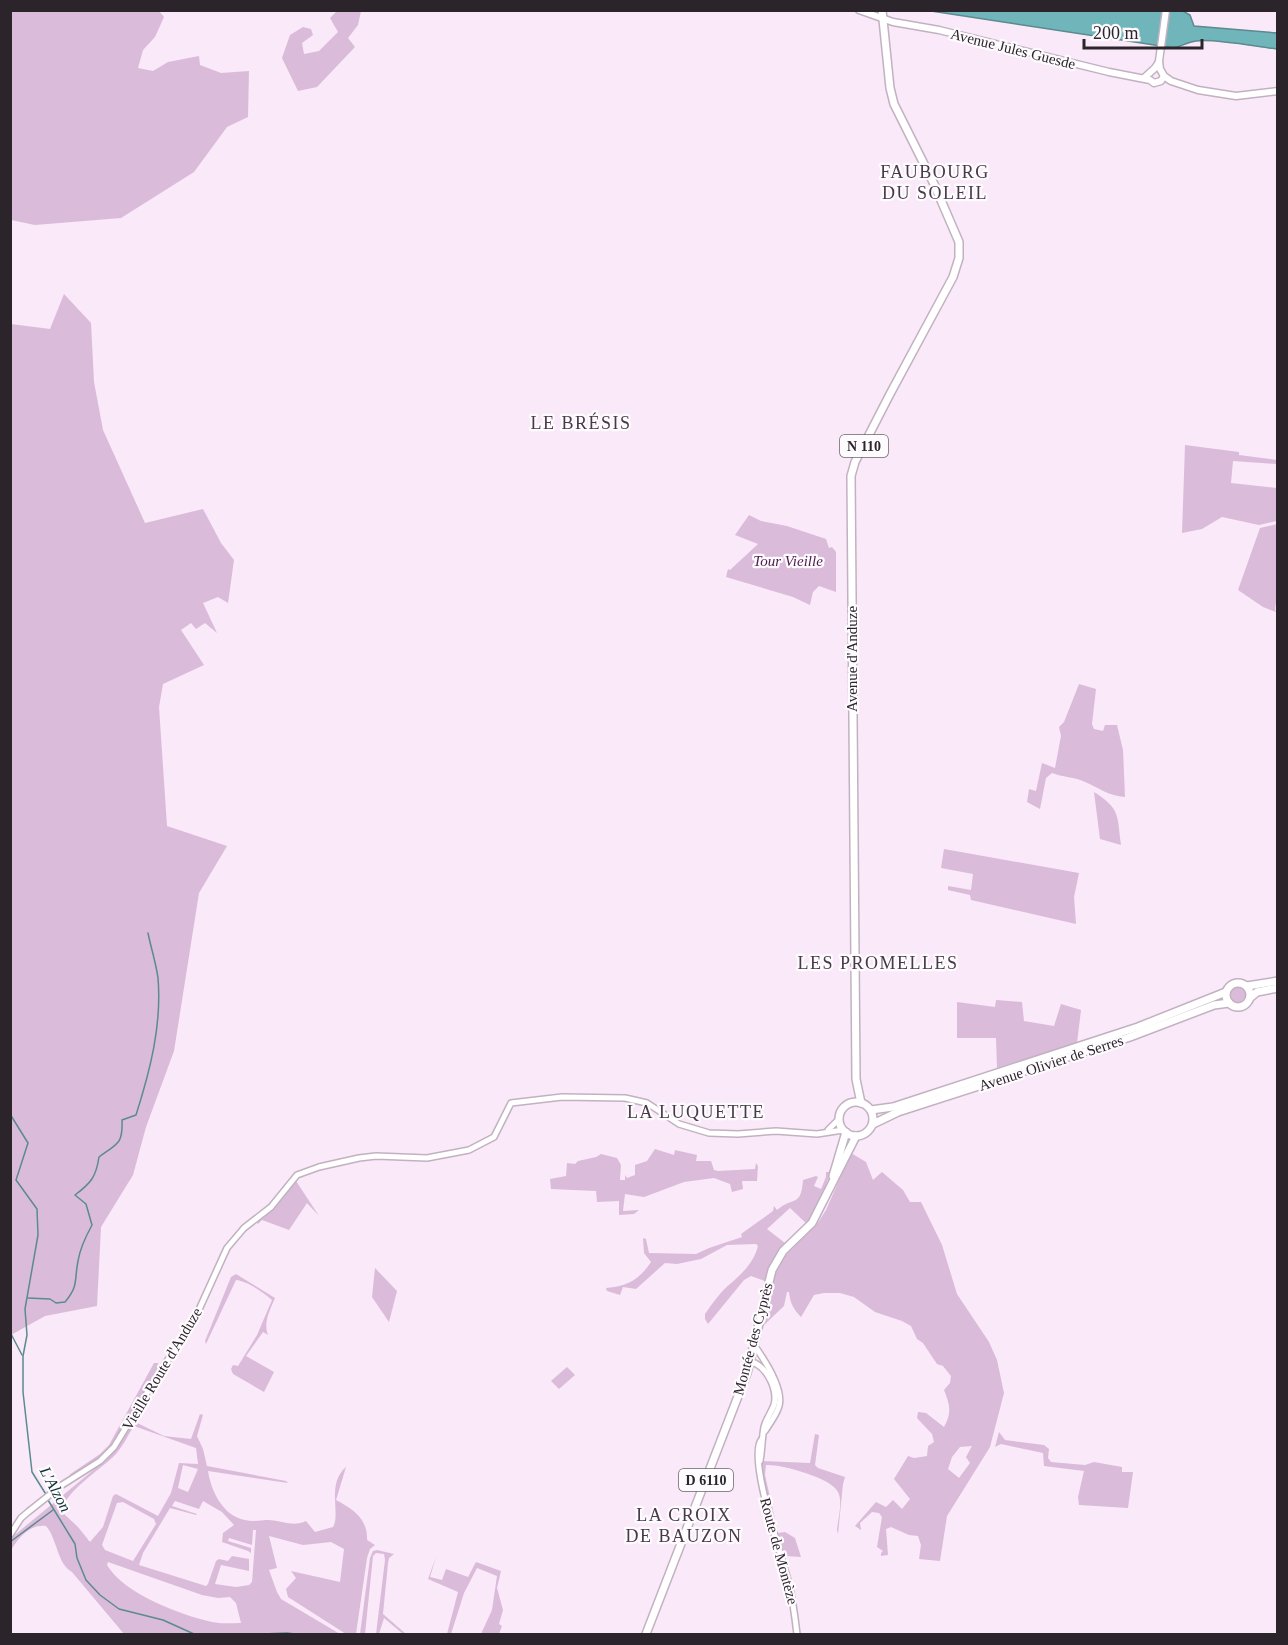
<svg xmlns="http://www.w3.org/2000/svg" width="1288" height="1645" font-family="Georgia,serif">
<rect width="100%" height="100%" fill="#fae9f9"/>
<g fill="#dbbbda" fill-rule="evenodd">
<path d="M 338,10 L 361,11 L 358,25 L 348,38 L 355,47 L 317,87 L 298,91 L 282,58 L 290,35 L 303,27 L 311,29 L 313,35 L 302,43 L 304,54 L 319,51 L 338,32 L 330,18 Z"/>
<path d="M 10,11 L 159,11 L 164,17 L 155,37 L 143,50 L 138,68 L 153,71 L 168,62 L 199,56 L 200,65 L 221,73 L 249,71 L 248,117 L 227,127 L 194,172 L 121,218 L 35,225 L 11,220 Z"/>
<path d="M 64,294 L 91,323 L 94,382 L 103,430 L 145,523 L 203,509 L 221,543 L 234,560 L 228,603 L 218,597 L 203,603 L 217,633 L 205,623 L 196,629 L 191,623 L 181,630 L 204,665 L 163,684 L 159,707 L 167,826 L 227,846 L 199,893 L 174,1051 L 146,1127 L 133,1175 L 101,1227 L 97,1306 L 45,1316 L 11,1335 L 11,324 L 50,329 Z"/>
<path d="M 1185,445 L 1239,452 L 1239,455 L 1277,460 L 1277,464 L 1233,461 L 1231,483 L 1277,488 L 1277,521 L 1259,525 L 1222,517 L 1202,529 L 1182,533 Z"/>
<path d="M 749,515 L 761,521 L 787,526 L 826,539 L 829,548 L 832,547 L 836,552 L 836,592 L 819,586 L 813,592 L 810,605 L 793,597 L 726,577 L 728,569 L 730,570 L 758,544 L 735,535 Z"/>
<path d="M 1277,524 L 1278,589 L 1275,609 L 1276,612 L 1263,607 L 1238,590 L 1260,528 Z"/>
<path d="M 1079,684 L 1096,689 L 1092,724 L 1094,729 L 1103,731 L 1105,725 L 1117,725 L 1123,750 L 1125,797 C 1109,796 1099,788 1085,782 C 1075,777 1062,777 1052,773 L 1046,778 L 1040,809 L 1027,802 L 1029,789 L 1036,791 L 1042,763 L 1055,768 L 1061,736 L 1059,727 L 1064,722 Z"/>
<path d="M 1094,792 C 1121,809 1117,816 1121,845 L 1100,839 Z"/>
<path d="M 944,849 L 1079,873 L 1074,897 L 1076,924 L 971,900 L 970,895 L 948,890 L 948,886 L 971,890 L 973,874 L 941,868 Z"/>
<circle cx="1238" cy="996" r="10"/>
<path d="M 996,1000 L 1022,1002 L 1024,1021 L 1054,1026 L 1061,1004 L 1081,1010 L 1077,1043 L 997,1068 L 996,1038 L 957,1038 L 957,1002 L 995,1007 Z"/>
<path d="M 840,1148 L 824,1190 L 807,1224 L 790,1208 L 767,1229 L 785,1243 L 771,1264 L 765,1281 L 751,1276 L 744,1280 L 708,1324 L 705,1319 L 705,1314 C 712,1304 721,1291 730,1284 C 742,1274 754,1262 758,1246 L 756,1244 L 727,1245 L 701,1259 L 677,1264 L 665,1263 L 636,1289 L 623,1287 L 620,1295 L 607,1291 L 606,1288 C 628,1286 639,1280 651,1262 L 644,1253 L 643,1238 L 646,1239 L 649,1253 L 696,1254 L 709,1248 L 742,1237 L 741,1234 L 773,1211 L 774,1206 L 777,1210 C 793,1196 801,1208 803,1180 L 816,1176 L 818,1177 L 814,1186 L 821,1189 L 826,1177 L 826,1172 L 829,1172 Z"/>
<path d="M 655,1149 L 674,1155 L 675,1150 L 697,1155 L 696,1161 L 711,1161 L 714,1170 L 718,1171 L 755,1169 L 756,1163 L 758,1166 L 757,1181 L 742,1181 L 743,1189 L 732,1192 L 730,1184 L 714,1178 L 684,1182 L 644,1197 L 625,1194 L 623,1211 L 639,1210 L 634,1214 L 619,1215 L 619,1201 L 597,1202 L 596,1191 L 551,1189 L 550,1179 L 566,1176 L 567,1163 L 575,1164 L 578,1161 L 596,1157 L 601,1154 L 617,1158 L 621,1165 L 620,1180 L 625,1180 L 625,1175 L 627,1178 L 635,1175 L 635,1165 L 647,1161 Z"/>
<path d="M 851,1153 L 866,1162 L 873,1180 L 882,1172 L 903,1190 L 910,1202 L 921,1202 L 942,1245 L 957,1294 L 989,1342 L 997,1360 L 1004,1393 L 990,1447 L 947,1516 L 940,1561 L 919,1559 L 921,1545 L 918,1536 L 909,1535 L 891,1527 L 886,1529 L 888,1555 L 881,1556 L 881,1553 L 883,1551 L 877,1547 L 882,1517 L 879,1513 L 872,1512 L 860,1523 L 861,1530 L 855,1526 L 876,1502 L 886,1507 L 893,1500 L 902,1509 L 910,1499 L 894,1479 L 908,1456 L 914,1458 L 927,1456 L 928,1446 L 934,1442 L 932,1434 L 917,1418 L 918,1412 L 926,1413 L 944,1427 C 952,1413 950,1405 944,1390 L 950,1383 L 951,1376 L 943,1366 L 937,1364 L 923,1343 L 917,1339 L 911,1326 L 902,1321 L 875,1312 L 854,1297 L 840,1293 L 824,1293 L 814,1295 L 801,1317 C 794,1310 790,1303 789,1292 L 787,1292 L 784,1306 L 763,1326 L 773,1278 L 779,1262 L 817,1224 L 826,1210 ZM 972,1446 L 966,1457 L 970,1463 L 959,1478 L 948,1469 L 952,1457 L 960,1447 Z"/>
<path d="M 296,1181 L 319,1216 L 307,1203 L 289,1230 L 262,1220 L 258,1224 L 256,1221 Z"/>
<path d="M 375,1268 L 397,1291 L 389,1322 L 372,1297 Z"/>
<path d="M 236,1274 L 275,1298 C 270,1310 263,1322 268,1335 L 263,1332 L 246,1356 L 274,1372 L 264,1392 L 233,1374 L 231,1369 L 233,1365 L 238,1366 L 257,1335 L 272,1300 C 263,1292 247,1281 236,1280 L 206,1344 L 205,1341 L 231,1277 Z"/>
<path d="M 154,1363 L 158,1363 L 160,1367 C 141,1398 107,1470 69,1475 L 100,1454 L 109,1445 Z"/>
<path d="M 567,1367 L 575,1375 L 559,1389 L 551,1381 Z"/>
<path d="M 200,1414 L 203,1415 L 197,1436 L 203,1449 L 207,1466 L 286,1481 L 288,1483 L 208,1471 C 211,1491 223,1516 245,1520 C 253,1522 261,1520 269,1520 C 282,1521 294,1527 306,1521 L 315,1532 L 333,1527 C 341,1514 326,1484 346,1467 L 336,1500 C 353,1509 368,1519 367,1540 L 375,1545 L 370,1549 L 367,1558 L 356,1634 L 346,1634 L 288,1597 L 286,1589 L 296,1578 L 291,1571 L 340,1582 L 344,1549 L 331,1542 L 303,1545 L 269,1536 L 277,1568 L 269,1570 L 277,1592 L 281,1599 L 340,1634 L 124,1634 L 72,1572 C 57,1564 57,1538 46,1526 C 30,1524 17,1539 11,1551 L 11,1538 L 102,1463 L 114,1451 L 133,1421 L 164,1436 L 191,1439 ZM 134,1426 L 196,1448 L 198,1464 L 179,1463 L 171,1493 L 158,1516 L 116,1494 L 113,1496 L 103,1527 L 90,1542 L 78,1527 L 62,1512 C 62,1493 103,1468 116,1454 C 123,1446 128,1435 134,1426 ZM 183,1465 L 198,1469 L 188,1492 L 178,1488 ZM 175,1501 L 199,1509 L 203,1501 L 222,1512 L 234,1525 L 223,1533 L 222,1542 L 248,1551 L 251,1553 L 251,1548 L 228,1541 L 229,1538 L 252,1545 L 253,1530 L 256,1530 L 252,1582 L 249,1585 L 236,1587 L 215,1584 L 221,1565 L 249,1571 L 249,1559 L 232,1556 L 228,1561 L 219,1559 L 216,1561 L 208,1584 L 206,1586 L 139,1565 L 143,1553 L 170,1508 L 196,1515 L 197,1514 L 172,1506 ZM 123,1502 L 154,1519 L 156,1524 L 133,1561 L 105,1550 L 102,1545 L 117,1503 ZM 108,1562 L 202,1595 L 218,1598 L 230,1597 L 236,1603 L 241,1623 C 231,1623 221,1624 212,1622 C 181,1615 124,1594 107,1565 Z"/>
<path d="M 999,1432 L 1005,1440 L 1044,1445 L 1049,1449 L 1048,1458 L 1051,1462 L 1085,1465 L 1094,1462 L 1122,1467 L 1122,1472 L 1133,1472 L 1128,1508 L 1079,1505 L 1078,1497 L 1084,1471 L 1044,1466 L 1043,1453 L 1001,1444 L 995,1447 Z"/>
<path d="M 815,1434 L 819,1435 L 815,1465 L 818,1468 L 845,1477 L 843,1484 L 838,1534 L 837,1530 C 838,1519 843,1502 838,1492 C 832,1478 781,1464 766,1465 L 765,1475 L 775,1519 L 772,1518 L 764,1483 L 762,1461 L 810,1463 Z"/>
<path d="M 785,1532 L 795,1538 L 801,1557 L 785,1556 L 778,1533 Z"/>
<path d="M 377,1550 L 394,1554 L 389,1558 L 388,1563 L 383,1614 L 406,1634 L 403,1634 L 384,1618 L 379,1634 L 376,1634 L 385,1560 L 384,1554 L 376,1553 L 373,1556 L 365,1634 L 360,1634 L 370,1558 L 373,1551 Z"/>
<path d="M 436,1557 L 430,1577 L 442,1580 L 446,1569 L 468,1577 L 476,1562 L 501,1571 L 497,1588 L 503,1610 L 499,1624 L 502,1626 L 499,1634 L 481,1634 L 492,1610 L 497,1576 L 477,1568 L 464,1593 L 451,1634 L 447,1634 L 458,1592 L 428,1579 Z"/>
</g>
<path fill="#70b5ba" stroke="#5b8a8f" stroke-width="1.5" d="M 909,10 L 1183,11 L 1190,15 L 1194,26 L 1277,33 L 1277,49 C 1258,47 1213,38 1196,41 C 1189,42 1181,46 1174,48 L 931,11 Z"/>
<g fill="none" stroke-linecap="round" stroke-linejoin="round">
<g stroke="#5b8a8f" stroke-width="1.5">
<path d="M 10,1114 L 28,1143 L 16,1180 L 37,1209 L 38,1235 L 25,1309 L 27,1335 L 23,1356 L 23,1392 L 32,1472 L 47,1496"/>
<path d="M 28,1298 L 50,1299 L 56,1303 L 65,1302 C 79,1285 74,1281 78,1261 C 80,1248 86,1236 92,1225 L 86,1204 L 75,1195 C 91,1183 96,1177 99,1157 C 118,1143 123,1144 122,1120 L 136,1115 C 150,1071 162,1025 158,978 C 156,963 151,948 148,933"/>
<path d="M 10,1332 L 22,1355"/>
<path d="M 48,1500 L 75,1544 L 77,1558 L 86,1580 L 100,1595 L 119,1609 L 163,1620 L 194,1634"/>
<path d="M 10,1542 L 53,1510"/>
<path d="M 262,1634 L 287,1633 L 295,1634"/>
</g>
<g stroke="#c2b2c1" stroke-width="8">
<g id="tertiary">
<path d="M 828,1130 L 839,1119"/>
<path d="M 754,1345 C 764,1359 784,1388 779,1406 C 777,1414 770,1423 765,1431"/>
<path d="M 749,1364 L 755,1363 C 768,1370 778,1390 774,1405 C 771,1413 766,1419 764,1427 C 762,1438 762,1450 760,1461"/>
<path d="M 762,1439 C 746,1454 783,1560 789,1584 C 793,1601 795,1617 797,1634"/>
<path d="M 10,1535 L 21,1518 L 28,1512 L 62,1485 L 100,1461 L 114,1447 L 163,1367 L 192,1325 L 227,1248 L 244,1228 L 271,1207 L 297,1175 L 319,1167 L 359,1158 L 376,1156 L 427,1158 L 469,1150 L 494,1137 L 511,1103 L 562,1097 L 625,1098 L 647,1103 L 679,1124 L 709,1133 L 738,1134 L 776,1131 L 817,1134 L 843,1130"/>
</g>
</g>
<g stroke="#c2b2c1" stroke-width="9">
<g id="secondary">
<path d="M 859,10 L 893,22 L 939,30 L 1109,72 L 1150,80 L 1154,83 L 1161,81 L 1164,76"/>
<path d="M 1166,10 L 1159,61 L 1160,69 L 1164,76 L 1171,81 L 1198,90 L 1236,96 L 1278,91"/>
<path d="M 1144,78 L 1155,68 L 1159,62"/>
</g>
</g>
<g stroke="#c2b2c1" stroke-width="10">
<g id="primary">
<circle cx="1238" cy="995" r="12"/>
<path d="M 1247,986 L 1278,981"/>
<path d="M 1251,997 L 1257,992 L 1278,988"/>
<circle cx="856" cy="1119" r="17"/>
<path d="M 861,1103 L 856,1079 L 851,476 L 855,462 L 890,394 L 953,277 L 959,258 L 959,242 L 934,184 L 894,104 L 890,88 L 882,10"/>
<path d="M 871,1110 L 893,1107 L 1138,1027 L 1226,992"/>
<path d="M 873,1124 L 898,1112 L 1130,1037 L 1214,1005 L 1229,1003"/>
<path d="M 833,1176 L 846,1132"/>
<path d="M 646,1634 L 747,1373 L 772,1270 L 783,1251 L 812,1223 L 856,1136"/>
</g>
</g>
<use href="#tertiary" stroke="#fff" stroke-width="5"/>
<use href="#secondary" stroke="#fff" stroke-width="6"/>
<use href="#primary" stroke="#fff" stroke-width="7"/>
</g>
<g text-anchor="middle" stroke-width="4.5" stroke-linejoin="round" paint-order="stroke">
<g fill="#fefbfe" stroke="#6a656a" stroke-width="1.5">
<rect x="840" y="435" width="48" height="22" rx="4.5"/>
<rect x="679" y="1469" width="54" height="22" rx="4.5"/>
</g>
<g font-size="14" font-weight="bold" fill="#2b252b">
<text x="864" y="451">N 110</text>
<text x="706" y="1485">D 6110</text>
</g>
<g font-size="15" fill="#2b252b" stroke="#fefbfe">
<text transform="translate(1013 49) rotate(14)" y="5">Avenue Jules Guesde</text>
<text transform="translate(852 659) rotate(-90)" y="5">Avenue d'Anduze</text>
<text transform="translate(1051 1063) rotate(-18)" y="5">Avenue Olivier de Serres</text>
<text transform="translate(753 1339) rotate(-75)" y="5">Montée des Cyprès</text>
<text transform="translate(162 1369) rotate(-59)" y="5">Vieille Route d'Anduze</text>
<text transform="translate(779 1551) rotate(75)" y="5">Route de Montèze</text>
</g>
<g font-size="15" font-style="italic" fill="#4d1c4c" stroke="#fefbfe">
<text x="788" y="566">Tour Vieille</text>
</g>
<g font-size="16" font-style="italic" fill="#0f3235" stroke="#fefbfe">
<text transform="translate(56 1489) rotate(62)" y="6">L'Alzon</text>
</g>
<g font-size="18" letter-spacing="1.5" fill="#473a47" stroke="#fefbfe">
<text x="935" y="178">FAUBOURG<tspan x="935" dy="21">DU SOLEIL</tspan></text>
<text x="581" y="429">LE BRÉSIS</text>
<text x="878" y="969">LES PROMELLES</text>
<text x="696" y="1118">LA LUQUETTE</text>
<text x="684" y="1521">LA CROIX<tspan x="684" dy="21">DE BAUZON</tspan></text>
</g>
</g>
<rect width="1288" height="1645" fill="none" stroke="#2b252b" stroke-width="24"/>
<path d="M1084 39v9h118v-9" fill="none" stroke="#2b252b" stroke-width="3"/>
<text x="1093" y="39" font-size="18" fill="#2b252b" stroke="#fefbfe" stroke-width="4.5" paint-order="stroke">200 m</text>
</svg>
